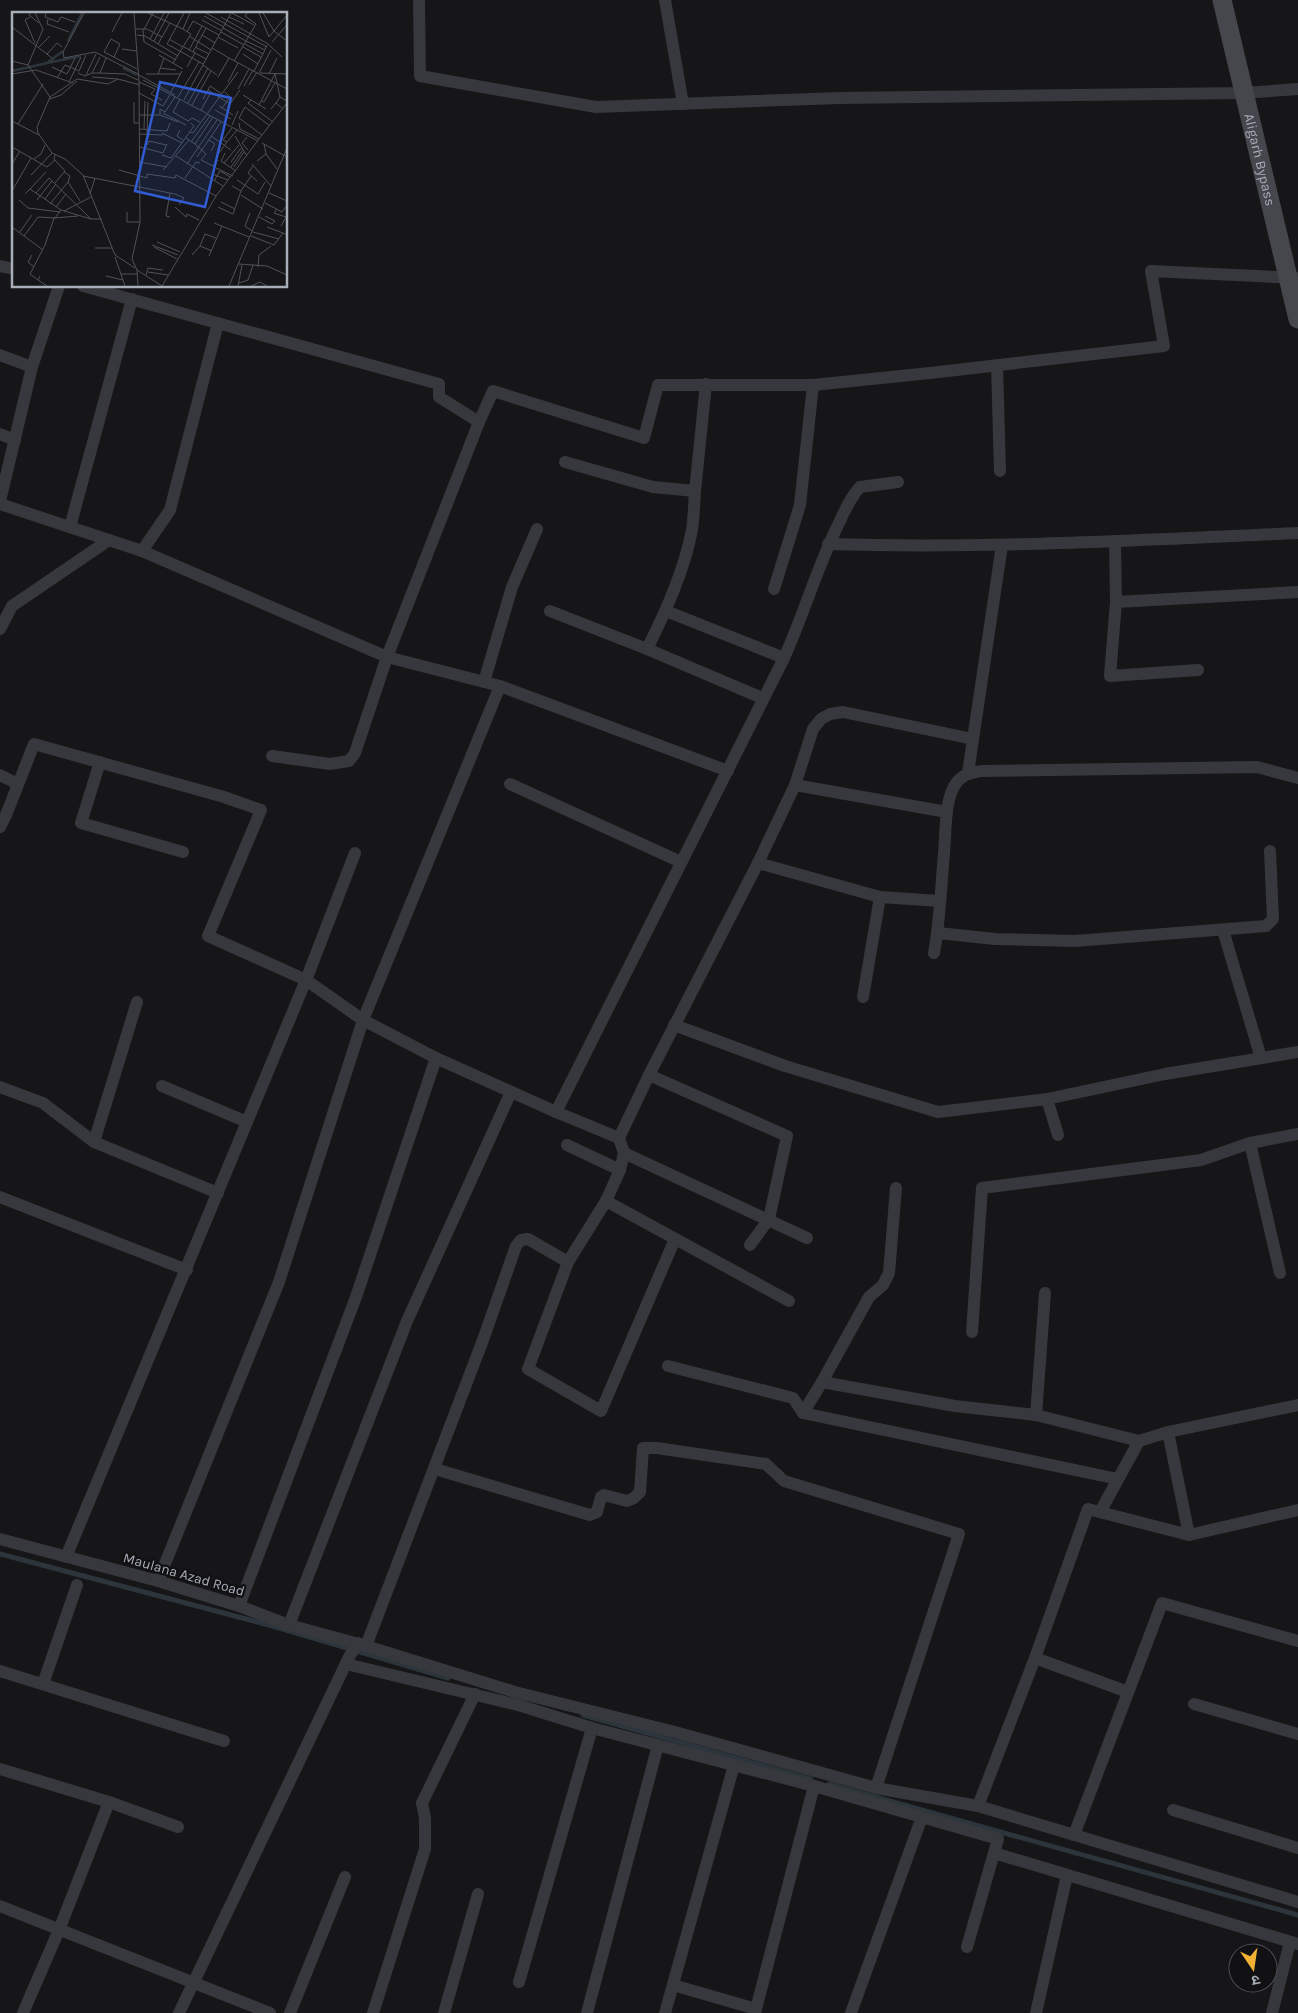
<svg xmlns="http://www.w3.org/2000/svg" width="1298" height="2013" font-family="Karla,'Noto Sans Devanagari',sans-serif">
<rect width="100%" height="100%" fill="#161618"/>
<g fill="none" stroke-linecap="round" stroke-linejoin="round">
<g stroke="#2c353c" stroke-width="5">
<path d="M 0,1554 L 276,1627 L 448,1678"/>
<path d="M 583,1715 L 811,1779"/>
<path d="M 829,1784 L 1298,1915"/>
</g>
<g stroke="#37383d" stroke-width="12">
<path d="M 419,0 L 420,76 L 596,107 L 839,98 L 1243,93 L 1298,89"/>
<path d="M 665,0 L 683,104"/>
<path d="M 0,266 L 14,269"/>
<path d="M 83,286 L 439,384 L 439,397 L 479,422"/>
<path d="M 0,355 L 32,367"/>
<path d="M 997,365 L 1000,471"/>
<path d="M 0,434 L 15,440"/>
<path d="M 565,462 L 653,487 L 695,491 L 706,384"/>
<path d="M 0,501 L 32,367 L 59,286"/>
<path d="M 0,504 L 142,551 L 387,657 L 500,686 L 728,771"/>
<path d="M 70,527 L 132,299"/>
<path d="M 1115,541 L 1116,602 L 1110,676 L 1198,670"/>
<path d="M 828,544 C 985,549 1141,540 1298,533"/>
<path d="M 142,551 L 170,510 L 218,323"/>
<path d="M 774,589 L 800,505 L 813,385"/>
<path d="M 1116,602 L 1298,592"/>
<path d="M 550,611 L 647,649 L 762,698"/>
<path d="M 666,611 L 784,658"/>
<path d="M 0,629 L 12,606 L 109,540"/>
<path d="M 647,649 C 666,611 684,571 692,530 C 694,517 694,504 695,491"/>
<path d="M 484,682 L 512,587 L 537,529"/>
<path d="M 272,756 L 330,764 L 349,761 L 355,753 L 387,657 L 479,422 L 493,391 L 644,438 L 658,385 L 813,385 L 930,373 L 1164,346 L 1151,271 L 1296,278"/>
<path d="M 100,762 L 81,823 L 183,852"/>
<path d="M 968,773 L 1002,545"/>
<path d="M 0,775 L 18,784"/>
<path d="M 510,784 L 681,862"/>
<path d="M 795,785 L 947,812"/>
<path d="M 0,827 L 6,815 L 34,744 L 224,797 L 261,810 L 208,936 L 306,980 L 363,1020 L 436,1058"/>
<path d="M 758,863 L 880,897 L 940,901"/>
<path d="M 1223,930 L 1261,1058"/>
<path d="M 938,933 L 995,939 L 1075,941 L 1266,926 L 1273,919 L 1270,851"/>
<path d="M 934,953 C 940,921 941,887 944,853 C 946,833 944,798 957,782 C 963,774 972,773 981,771 L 1257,767 L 1298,778"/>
<path d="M 863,997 L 880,897"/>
<path d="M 137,1002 L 94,1142 L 218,1193"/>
<path d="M 674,1025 L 785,1066 L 938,1112 L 1047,1099 L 1058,1135"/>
<path d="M 649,1075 L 787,1136 L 769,1219 L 750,1245"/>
<path d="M 162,1086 L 247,1122"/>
<path d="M 0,1087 L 43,1103 L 94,1142"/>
<path d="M 1047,1099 L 1165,1074 L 1298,1052"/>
<path d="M 619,1138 L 556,1112 L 784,658 C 804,614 817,567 839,523 C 845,510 850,498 860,487 L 898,482"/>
<path d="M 1250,1143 L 1280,1273"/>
<path d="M 567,1145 L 620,1170"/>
<path d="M 624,1153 L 807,1238"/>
<path d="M 0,1197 L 187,1270"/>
<path d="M 606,1201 L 789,1301"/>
<path d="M 675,1239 L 601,1411 L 528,1369 L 568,1262 L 606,1201 L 620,1170 L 624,1153 L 619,1138 L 649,1075 L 758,863 L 795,785 L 813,729 L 821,719 L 830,714 L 843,712 L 973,739"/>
<path d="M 972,1332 L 982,1188 L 1201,1160 L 1250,1143 L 1298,1134"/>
<path d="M 668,1366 L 793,1398 L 803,1413 L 1118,1479"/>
<path d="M 822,1382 L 955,1406 L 1036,1415 L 1139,1441 L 1168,1432"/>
<path d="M 803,1413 L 822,1382 L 869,1297 L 883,1285 L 889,1273 L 896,1188"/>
<path d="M 1036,1415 L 1045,1293"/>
<path d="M 435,1469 L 590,1515 L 597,1512 L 601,1497 L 604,1495 L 627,1501 L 634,1498 L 640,1492 L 643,1448 L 657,1448 L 766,1464 L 784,1481 L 959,1534 L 876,1788"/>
<path d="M 1100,1512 L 1139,1441"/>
<path d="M 1189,1535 L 1298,1510"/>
<path d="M 0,1539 L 158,1581 L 239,1606 L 289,1625 L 366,1646 L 483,1340 L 516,1246 L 521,1240 L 528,1239 L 568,1262"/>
<path d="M 66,1557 L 306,980 L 355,853"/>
<path d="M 158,1581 L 279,1282 L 363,1020 L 500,686"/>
<path d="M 239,1606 L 356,1297 L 436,1058 L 556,1112"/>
<path d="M 289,1625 L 407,1321 L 511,1092"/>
<path d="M 366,1646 L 515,1692 L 675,1732 L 876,1788 L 978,1806 L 1298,1902"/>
<path d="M 1035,1658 L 1128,1692"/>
<path d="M 346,1664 L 518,1705 L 592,1728 L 814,1786 L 998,1839 L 967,1947"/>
<path d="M 0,1671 L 224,1741"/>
<path d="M 43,1684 L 77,1585"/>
<path d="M 1194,1704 L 1298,1734"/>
<path d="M 0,1769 L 109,1802 L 178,1827"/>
<path d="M 978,1806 L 1035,1658 L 1088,1509 L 1189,1535 L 1168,1432 L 1298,1405"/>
<path d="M 1173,1810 L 1298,1848"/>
<path d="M 1074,1835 L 1162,1603 L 1298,1641"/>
<path d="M 994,1853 L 1298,1944"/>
<path d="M 0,1906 L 270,2013"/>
<path d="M 519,1982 L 592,1728"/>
<path d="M 673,1985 L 756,2009"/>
<path d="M 23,2013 L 59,1930 L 109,1802"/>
<path d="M 179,2013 L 349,1657 L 358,1643"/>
<path d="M 290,2013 L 345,1877"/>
<path d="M 373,2013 L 425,1849 L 425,1818 L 422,1803 L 475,1694"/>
<path d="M 444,2013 L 478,1894"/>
<path d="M 587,2013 L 658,1745"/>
<path d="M 665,2013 L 734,1765"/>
<path d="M 755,2013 L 814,1786"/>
<path d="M 851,2013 L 922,1817"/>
<path d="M 1036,2013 L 1067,1875"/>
<path d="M 1272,2013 L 1290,1942"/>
</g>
<path stroke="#45474d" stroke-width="19" id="s1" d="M 1222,0 L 1298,319"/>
</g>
<g text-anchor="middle" stroke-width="4.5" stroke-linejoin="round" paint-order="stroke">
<g font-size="14" fill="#a8adb8" stroke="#111113">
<text dy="5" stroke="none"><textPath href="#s1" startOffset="164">Aligarh Bypass</textPath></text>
<text transform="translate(184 1574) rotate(16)" y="5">Maulana Azad Road</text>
</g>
</g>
<g transform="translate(12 12)">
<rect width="275" height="275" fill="#161618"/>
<path fill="none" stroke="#2c353c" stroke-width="2.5" d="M 56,29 L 70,1M 35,51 L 69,44M 111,56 L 125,63M 0,59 L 35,51 L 51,39"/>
<path fill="none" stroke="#505258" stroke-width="1" d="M 18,1 L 17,3 L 27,11M 23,1 L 31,17 L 16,53 L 38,85 L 25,115 L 26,121 L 40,141 L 53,147 L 71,163 L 103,243 L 123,256M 34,1 L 33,5 L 46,10 L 49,5 L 63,10M 72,1 L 51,40 L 52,46 L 83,40 L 126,62M 122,1 L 127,69 L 128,210 L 120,247 L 125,258 L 126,274M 136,1 L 171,17M 141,1 L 131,19 L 132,30 L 164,48M 194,1 L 214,12M 220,1 L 242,13M 247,1 L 257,25 L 262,19 L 275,29M 251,1 L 262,19 L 275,3M 192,4 L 212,15M 18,5 L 13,8 L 23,31M 209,5 L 256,32 L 270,45M 217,5 L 232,12M 36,7 L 35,12 L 57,20M 190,8 L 210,19M 213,12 L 255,35M 0,15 L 40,46M 211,16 L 234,29M 123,17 L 135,17 L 150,25 L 146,32M 100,20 L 110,1M 175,20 L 181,9 L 207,23M 209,20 L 232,33M 125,23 L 133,24 L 166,44M 190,23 L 203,31M 177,24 L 199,38M 150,25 L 158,11M 206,25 L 226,36M 138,27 L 152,1M 157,27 L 171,35M 142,29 L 157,1M 234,29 L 253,38M 260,30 L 274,14M 155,32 L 191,52M 155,32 L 172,1M 233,32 L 251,42 L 255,33M 27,35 L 38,24M 172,35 L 194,47M 183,35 L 197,42M 231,35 L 249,45M 200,36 L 217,46 L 206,65M 110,37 L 125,39M 177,38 L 190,14M 181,40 L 194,16M 35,42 L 45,31 L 50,35M 231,42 L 246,52M 88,45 L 80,61 L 88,61 L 94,46M 102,45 L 108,32 L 99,27 L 92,40 L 125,57M 152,46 L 171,57M 217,46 L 275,77M 0,49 L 16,53M 222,49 L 244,12 L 233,4 L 235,1M 161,51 L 179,22 L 171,17 L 178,1M 191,53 L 205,63M 40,55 L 55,62 L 63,46M 175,55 L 183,41M 148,56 L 164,58M 242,59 L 251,42M 66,61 L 73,64 L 80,61M 88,61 L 113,62 L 126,68M 247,61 L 259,38M 248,61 L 275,62M 0,62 L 24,58 L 61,71M 134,62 L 168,62M 146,62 L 152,46 L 147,43M 257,62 L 265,46M 263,62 L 268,85M 74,63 L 84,42M 127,63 L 163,83M 80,65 L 106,67 L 128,73M 45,66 L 53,53 L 67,59 L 74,43M 131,68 L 194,101M 57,70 L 69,45M 127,70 L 143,77 L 139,82 L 150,88M 216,70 L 226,51M 237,73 L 245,60M 232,74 L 241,58M 226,77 L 237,57M 196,78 L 198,74 L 210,82M 159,80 L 170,59M 127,81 L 151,94 L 158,83M 231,83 L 254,97M 38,85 L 65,67 L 96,72 L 106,67M 166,85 L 187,50M 38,87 L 49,83 L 65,69M 168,87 L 161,100 L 176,109 L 180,106 L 188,110M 191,87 L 196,78 L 218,92 L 228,78M 172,88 L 219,1M 239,88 L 236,91 L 261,110M 250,89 L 252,90 L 263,71M 122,90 L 122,111 L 127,111M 176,91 L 196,56M 264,91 L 268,85 L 275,89M 180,93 L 199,59M 247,93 L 263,62M 207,94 L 221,103M 210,96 L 218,85 L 213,80M 259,97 L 264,91 L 271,97M 189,98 L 199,80M 203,98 L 219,107M 151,101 L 174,113M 195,102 L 246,129M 127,103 L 148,103 L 148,97 L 153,100 L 163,85M 148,103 L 166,110M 0,109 L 27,123M 227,111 L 228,117 L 247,127M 6,112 L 31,72M 220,113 L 226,99M 127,117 L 155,119 L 158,111M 132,117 L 133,89M 168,118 L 165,124 L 172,129M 178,120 L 181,121 L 226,60M 150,121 L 170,131M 127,122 L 151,123M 135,122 L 136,90M 250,123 L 275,91M 199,124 L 219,138M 223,124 L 235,144M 235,125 L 230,131 L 236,138M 177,128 L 183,132 L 201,105M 197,128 L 203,132 L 199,139M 179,130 L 198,104M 215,130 L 225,118M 250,131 L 275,145M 183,132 L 194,142 L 189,148 L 201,154 L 206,148M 135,133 L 137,129 L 154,133M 0,135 L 35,155 L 43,148M 128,135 L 151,141 L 155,132M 207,141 L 215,130 L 211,128 L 220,116M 213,141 L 209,149 L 224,159M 254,142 L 265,157M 150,143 L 159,146 L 182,114 L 179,111M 164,144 L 211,174M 185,145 L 209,110M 22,147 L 29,142 L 33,133M 245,149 L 254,142 L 252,132M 128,150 L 155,155M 219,150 L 229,136M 212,151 L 227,133M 0,152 L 8,139M 175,152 L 205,108M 240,152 L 259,174M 241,154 L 236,161 L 245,169M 219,155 L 231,138M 222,155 L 232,140M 204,156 L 221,164M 107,158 L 135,166 L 135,162 L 163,166 L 164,163 L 204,184 L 150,274M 151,158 L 177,128 L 174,126M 52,160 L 58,164 L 56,170 L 68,189M 200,162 L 216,168M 19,163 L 40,141M 71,164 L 163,182 L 172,186 L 167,193M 173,166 L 184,150 L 188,151M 225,168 L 246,182 L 253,170M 202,169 L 208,159 L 218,165M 43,171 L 53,159 L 42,147 L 43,143M 220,174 L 229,179 L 239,164M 18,177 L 34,160M 0,179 L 19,146M 24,181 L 37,166 L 79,207 L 90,207M 158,181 L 154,204 L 158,205M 257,181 L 275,189M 13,182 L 18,177 L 49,198 L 79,207M 78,182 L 83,166M 229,183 L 251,197M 204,184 L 250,123 L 227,106 L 233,95 L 258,114M 33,187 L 44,172M 7,188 L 16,196 L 48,200M 25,188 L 40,169M 209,190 L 223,197M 253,191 L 270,200 L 275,193M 38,192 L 56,170M 44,195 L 54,182M 163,195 L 174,205 L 175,202 L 187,208M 206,195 L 221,202 L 229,179M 265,197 L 262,201 L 274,205 L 269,214M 52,199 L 79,185M 115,200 L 115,210 L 128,210M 238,201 L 233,214 L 240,219M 247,205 L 260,212 L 263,209 L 253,204M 202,211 L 237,225M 0,215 L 31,238M 255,215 L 271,221M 241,220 L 267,227M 7,221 L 20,203M 12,224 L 26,205 L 43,206 L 49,198M 239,224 L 262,233 L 271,221 L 275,223M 145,230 L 168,240M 140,233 L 166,243M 188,234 L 193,222 L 204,226M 142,235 L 165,247M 83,236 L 100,236M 20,243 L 16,250 L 22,255M 180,243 L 188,234 L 200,239M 197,244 L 210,214M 103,245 L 113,274M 227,252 L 255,254 L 275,263M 246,255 L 247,243 L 259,234M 125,258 L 150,274M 136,260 L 156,263M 109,262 L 125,262M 134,263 L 136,256 L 151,258M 28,264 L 26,268 L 35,274M 94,264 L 111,268M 26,268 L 18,262 L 33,233 L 42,206 L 66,204M 227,271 L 236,268 L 241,253M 217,274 L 275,136M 226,274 L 230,253M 239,274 L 248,270 L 255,274"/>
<path fill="#325cd3" fill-opacity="0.15" stroke="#325cd3" stroke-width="2.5" d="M 148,70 L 219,86 L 193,195 L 123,179 Z"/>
<rect width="275" height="275" fill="none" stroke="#a8adb8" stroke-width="2.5"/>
</g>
<g transform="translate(1253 1968) rotate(167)"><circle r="24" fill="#111113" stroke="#4d4f55"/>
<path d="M0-4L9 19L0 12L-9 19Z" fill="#f2b134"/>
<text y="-8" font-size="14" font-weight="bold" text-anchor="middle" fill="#a8adb8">उ</text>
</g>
</svg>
